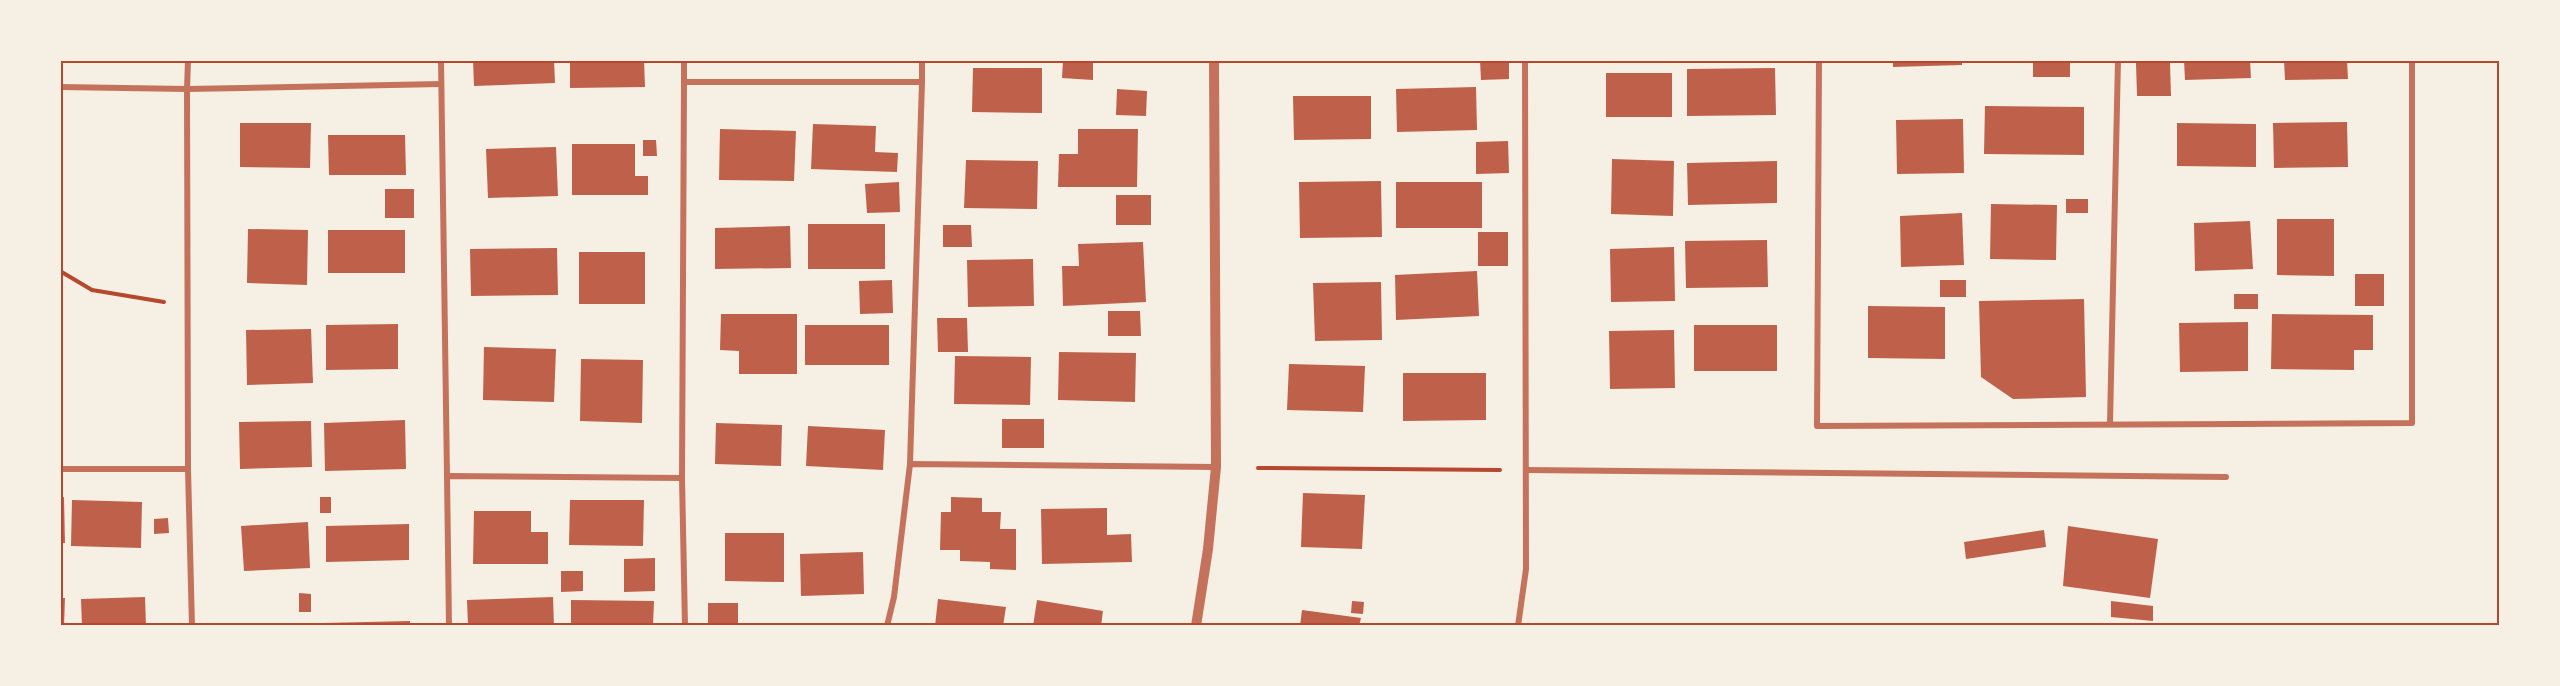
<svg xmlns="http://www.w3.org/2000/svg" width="2560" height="686" font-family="Lora,serif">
<rect width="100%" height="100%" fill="#f6efe4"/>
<g fill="#bf614a">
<path d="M 473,60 L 554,60 L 555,83 L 474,86 Z"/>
<path d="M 570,60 L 644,60 L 645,87 L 570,88 Z"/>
<path d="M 1063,60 L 1093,60 L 1093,80 L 1062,78 Z"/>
<path d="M 1480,60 L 1509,60 L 1509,79 L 1481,80 Z"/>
<path d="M 1893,60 L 1962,60 L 1962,65 L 1893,67 Z"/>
<rect x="2033" y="60" width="37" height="17"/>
<path d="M 2184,60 L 2250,60 L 2251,78 L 2185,80 Z"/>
<path d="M 2284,60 L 2347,60 L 2348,79 L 2285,80 Z"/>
<path d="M 2136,63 L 2170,63 L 2171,96 L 2137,96 Z"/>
<path d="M 973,68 L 1042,68 L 1042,113 L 972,112 Z"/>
<path d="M 1775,68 L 1776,115 L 1687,116 L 1687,69 Z"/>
<rect x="1606" y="73" width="66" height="44"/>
<path d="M 1476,87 L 1477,130 L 1397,132 L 1396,89 Z"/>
<path d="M 1117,89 L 1147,91 L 1146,116 L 1116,115 Z"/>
<path d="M 1293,96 L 1371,96 L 1371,139 L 1294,140 Z"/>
<path d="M 1985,106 L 2084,107 L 2084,155 L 1984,154 Z"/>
<path d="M 1963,119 L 1964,173 L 1897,174 L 1896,120 Z"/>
<path d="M 2347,122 L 2348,167 L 2274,168 L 2273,123 Z"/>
<path d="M 240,123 L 311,123 L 310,168 L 240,167 Z"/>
<path d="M 2177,123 L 2256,124 L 2256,167 L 2177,166 Z"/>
<path d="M 813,124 L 876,126 L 875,152 L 898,153 L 897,172 L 811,169 Z"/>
<path d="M 720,129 L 796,131 L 794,181 L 719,180 Z"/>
<path d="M 1078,129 L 1138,129 L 1137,187 L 1058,187 L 1059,154 L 1078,154 Z"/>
<path d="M 328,135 L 405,135 L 406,175 L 329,175 Z"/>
<path d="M 643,140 L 656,140 L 657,156 L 643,156 Z"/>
<path d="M 1508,141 L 1509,173 L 1476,174 L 1476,142 Z"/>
<path d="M 572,144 L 635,144 L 635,176 L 648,176 L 648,195 L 572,195 Z"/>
<path d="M 556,147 L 558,196 L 488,198 L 486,149 Z"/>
<path d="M 1612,159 L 1674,161 L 1673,216 L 1611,214 Z"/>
<path d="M 966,160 L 1038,161 L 1037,209 L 964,208 Z"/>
<path d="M 1777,161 L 1777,203 L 1688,205 L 1687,163 Z"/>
<path d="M 1381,181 L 1382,237 L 1300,238 L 1299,182 Z"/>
<path d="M 899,182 L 900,212 L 867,213 L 865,184 Z"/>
<rect x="1396" y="182" width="86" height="46"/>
<rect x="385" y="189" width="29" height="29"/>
<rect x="1116" y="195" width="35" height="30"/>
<rect x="2066" y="199" width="22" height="14"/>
<path d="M 1991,204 L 2057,205 L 2056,260 L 1990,259 Z"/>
<path d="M 1962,213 L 1964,265 L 1901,267 L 1900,216 Z"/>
<path d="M 2277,219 L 2334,219 L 2334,276 L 2277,275 Z"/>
<path d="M 2250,221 L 2253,269 L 2195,271 L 2194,223 Z"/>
<rect x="808" y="224" width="77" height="45"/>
<path d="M 943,225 L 971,225 L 972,247 L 943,247 Z"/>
<path d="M 790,226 L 791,268 L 715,269 L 715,228 Z"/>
<path d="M 248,229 L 308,230 L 307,285 L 247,283 Z"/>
<rect x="328" y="230" width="77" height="43"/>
<rect x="1478" y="232" width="30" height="34"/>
<path d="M 1767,240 L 1768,287 L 1686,288 L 1685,241 Z"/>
<path d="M 1143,242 L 1146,302 L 1063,306 L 1062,266 L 1079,266 L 1078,244 Z"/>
<path d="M 1674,247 L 1675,301 L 1611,302 L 1610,249 Z"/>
<path d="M 557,248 L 558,295 L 471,296 L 470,249 Z"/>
<rect x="579" y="252" width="66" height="52"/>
<path d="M 1033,259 L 1034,306 L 968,307 L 967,260 Z"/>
<path d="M 1477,271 L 1479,316 L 1396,320 L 1395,275 Z"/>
<rect x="2355" y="274" width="29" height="32"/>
<path d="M 892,280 L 893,313 L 860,314 L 859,281 Z"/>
<rect x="1940" y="280" width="26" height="17"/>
<path d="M 1381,282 L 1382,340 L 1315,341 L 1313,283 Z"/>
<rect x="2234" y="294" width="24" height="15"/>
<path d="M 2084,299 L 2086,397 L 2013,399 L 1981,377 L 1979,301 Z"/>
<path d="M 1868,306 L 1945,307 L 1945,359 L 1868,358 Z"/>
<path d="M 1108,311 L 1140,311 L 1141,336 L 1108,336 Z"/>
<path d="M 721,314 L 797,314 L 797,374 L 739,374 L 739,351 L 720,350 Z"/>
<path d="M 2272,314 L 2373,315 L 2373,350 L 2354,350 L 2354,370 L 2271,369 Z"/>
<path d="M 937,318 L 967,318 L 968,352 L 938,352 Z"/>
<path d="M 2248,322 L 2248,371 L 2180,372 L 2179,323 Z"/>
<path d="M 398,324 L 398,369 L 326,370 L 326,325 Z"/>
<rect x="805" y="325" width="84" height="40"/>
<rect x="1694" y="325" width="83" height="46"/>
<path d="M 311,329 L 313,383 L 247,385 L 246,330 Z"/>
<path d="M 1674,330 L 1675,388 L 1610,389 L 1609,331 Z"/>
<path d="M 484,347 L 556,349 L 554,402 L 483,400 Z"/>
<path d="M 1059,352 L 1136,353 L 1135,402 L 1058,400 Z"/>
<path d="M 955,356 L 1031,357 L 1030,405 L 954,404 Z"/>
<path d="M 581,359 L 643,360 L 642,423 L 580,421 Z"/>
<path d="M 1289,364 L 1365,366 L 1363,412 L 1287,410 Z"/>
<path d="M 1403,373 L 1486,373 L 1486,420 L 1403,421 Z"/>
<rect x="1002" y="419" width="42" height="29"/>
<path d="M 405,420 L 406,469 L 325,471 L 324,423 Z"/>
<path d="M 311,421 L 312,467 L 240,469 L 239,422 Z"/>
<path d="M 716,423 L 782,425 L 781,466 L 715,464 Z"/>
<path d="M 808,426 L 885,430 L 883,470 L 806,466 Z"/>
<path d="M 1303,493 L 1365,495 L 1362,549 L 1301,547 Z"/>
<path d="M 64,497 L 65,543 L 60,543 L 60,498 Z"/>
<rect x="320" y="497" width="11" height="16"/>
<path d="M 951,497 L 982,498 L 982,512 L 1001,512 L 1000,529 L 1016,529 L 1016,570 L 990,569 L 990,562 L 960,561 L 960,550 L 940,550 L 941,512 L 951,512 Z"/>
<path d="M 72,500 L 142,502 L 141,548 L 71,546 Z"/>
<path d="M 570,500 L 644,500 L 643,546 L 569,545 Z"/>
<path d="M 1107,508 L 1107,535 L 1131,534 L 1132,562 L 1042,564 L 1041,509 Z"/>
<path d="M 474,511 L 531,511 L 531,532 L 548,532 L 548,564 L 473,564 Z"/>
<path d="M 168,518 L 169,533 L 154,534 L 154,519 Z"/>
<path d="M 308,522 L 310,568 L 244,571 L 241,526 Z"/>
<path d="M 409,524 L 409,560 L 326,562 L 326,526 Z"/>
<path d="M 2068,526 L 2158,539 L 2150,598 L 2063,586 Z"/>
<path d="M 2044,530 L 2046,547 L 1966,559 L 1964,542 Z"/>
<path d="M 725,533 L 784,533 L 784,582 L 725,581 Z"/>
<path d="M 863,552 L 864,594 L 801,596 L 800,554 Z"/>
<path d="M 655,558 L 655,591 L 624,592 L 624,559 Z"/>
<path d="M 561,571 L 583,571 L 583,591 L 561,592 Z"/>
<path d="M 299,593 L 311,594 L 311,612 L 299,612 Z"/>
<path d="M 145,597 L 146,626 L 82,626 L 81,599 Z"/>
<path d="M 553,597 L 554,626 L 468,626 L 467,600 Z"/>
<path d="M 60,598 L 65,598 L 64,626 L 60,626 Z"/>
<path d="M 938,599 L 1006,607 L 1003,626 L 935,626 Z"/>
<path d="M 571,600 L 654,601 L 653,626 L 571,626 Z"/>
<path d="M 1037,600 L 1103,611 L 1101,626 L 1033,626 Z"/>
<path d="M 1352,601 L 1364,602 L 1363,614 L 1351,613 Z"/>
<path d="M 2111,601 L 2153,606 L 2153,621 L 2111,617 Z"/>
<rect x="708" y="603" width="30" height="23"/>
<path d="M 1302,610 L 1361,618 L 1359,626 L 1300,626 Z"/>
<path d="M 410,621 L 410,626 L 323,626 L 323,623 Z"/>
</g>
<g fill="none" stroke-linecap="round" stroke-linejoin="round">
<g stroke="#b5482f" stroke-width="4">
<path d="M 60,271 L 92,290 L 164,302"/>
<path d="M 1258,468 L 1500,470"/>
</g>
<g stroke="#c5725c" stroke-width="6">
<path d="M 188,60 L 187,89 L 441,84"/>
<path d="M 441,60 L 447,476"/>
<path d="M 684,60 L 684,82 L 922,82 L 922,60"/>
<path d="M 1819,60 L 1817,426 L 2412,423 L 2412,60"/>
<path d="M 60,87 L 187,89 L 188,469"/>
<path d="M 2110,423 L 2118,60"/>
<path d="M 910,464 L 922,82"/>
<path d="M 60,469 L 188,469 L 192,626"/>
<path d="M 1526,470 L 2226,477"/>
<path d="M 682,478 L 684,82"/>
<path d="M 449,626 L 447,476 L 682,478 L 685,626"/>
<path d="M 887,626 L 894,597 L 910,464 L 1216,467"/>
<path d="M 1518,626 L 1526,569 L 1525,60"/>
</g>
<path stroke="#c5725c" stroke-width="10" d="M 1196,626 L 1208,549 L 1216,467 L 1214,60"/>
</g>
<rect width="2560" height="686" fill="none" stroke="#f6efe4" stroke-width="123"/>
<rect x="62" y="62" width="2436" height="562" fill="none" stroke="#b5482f" stroke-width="2"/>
</svg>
